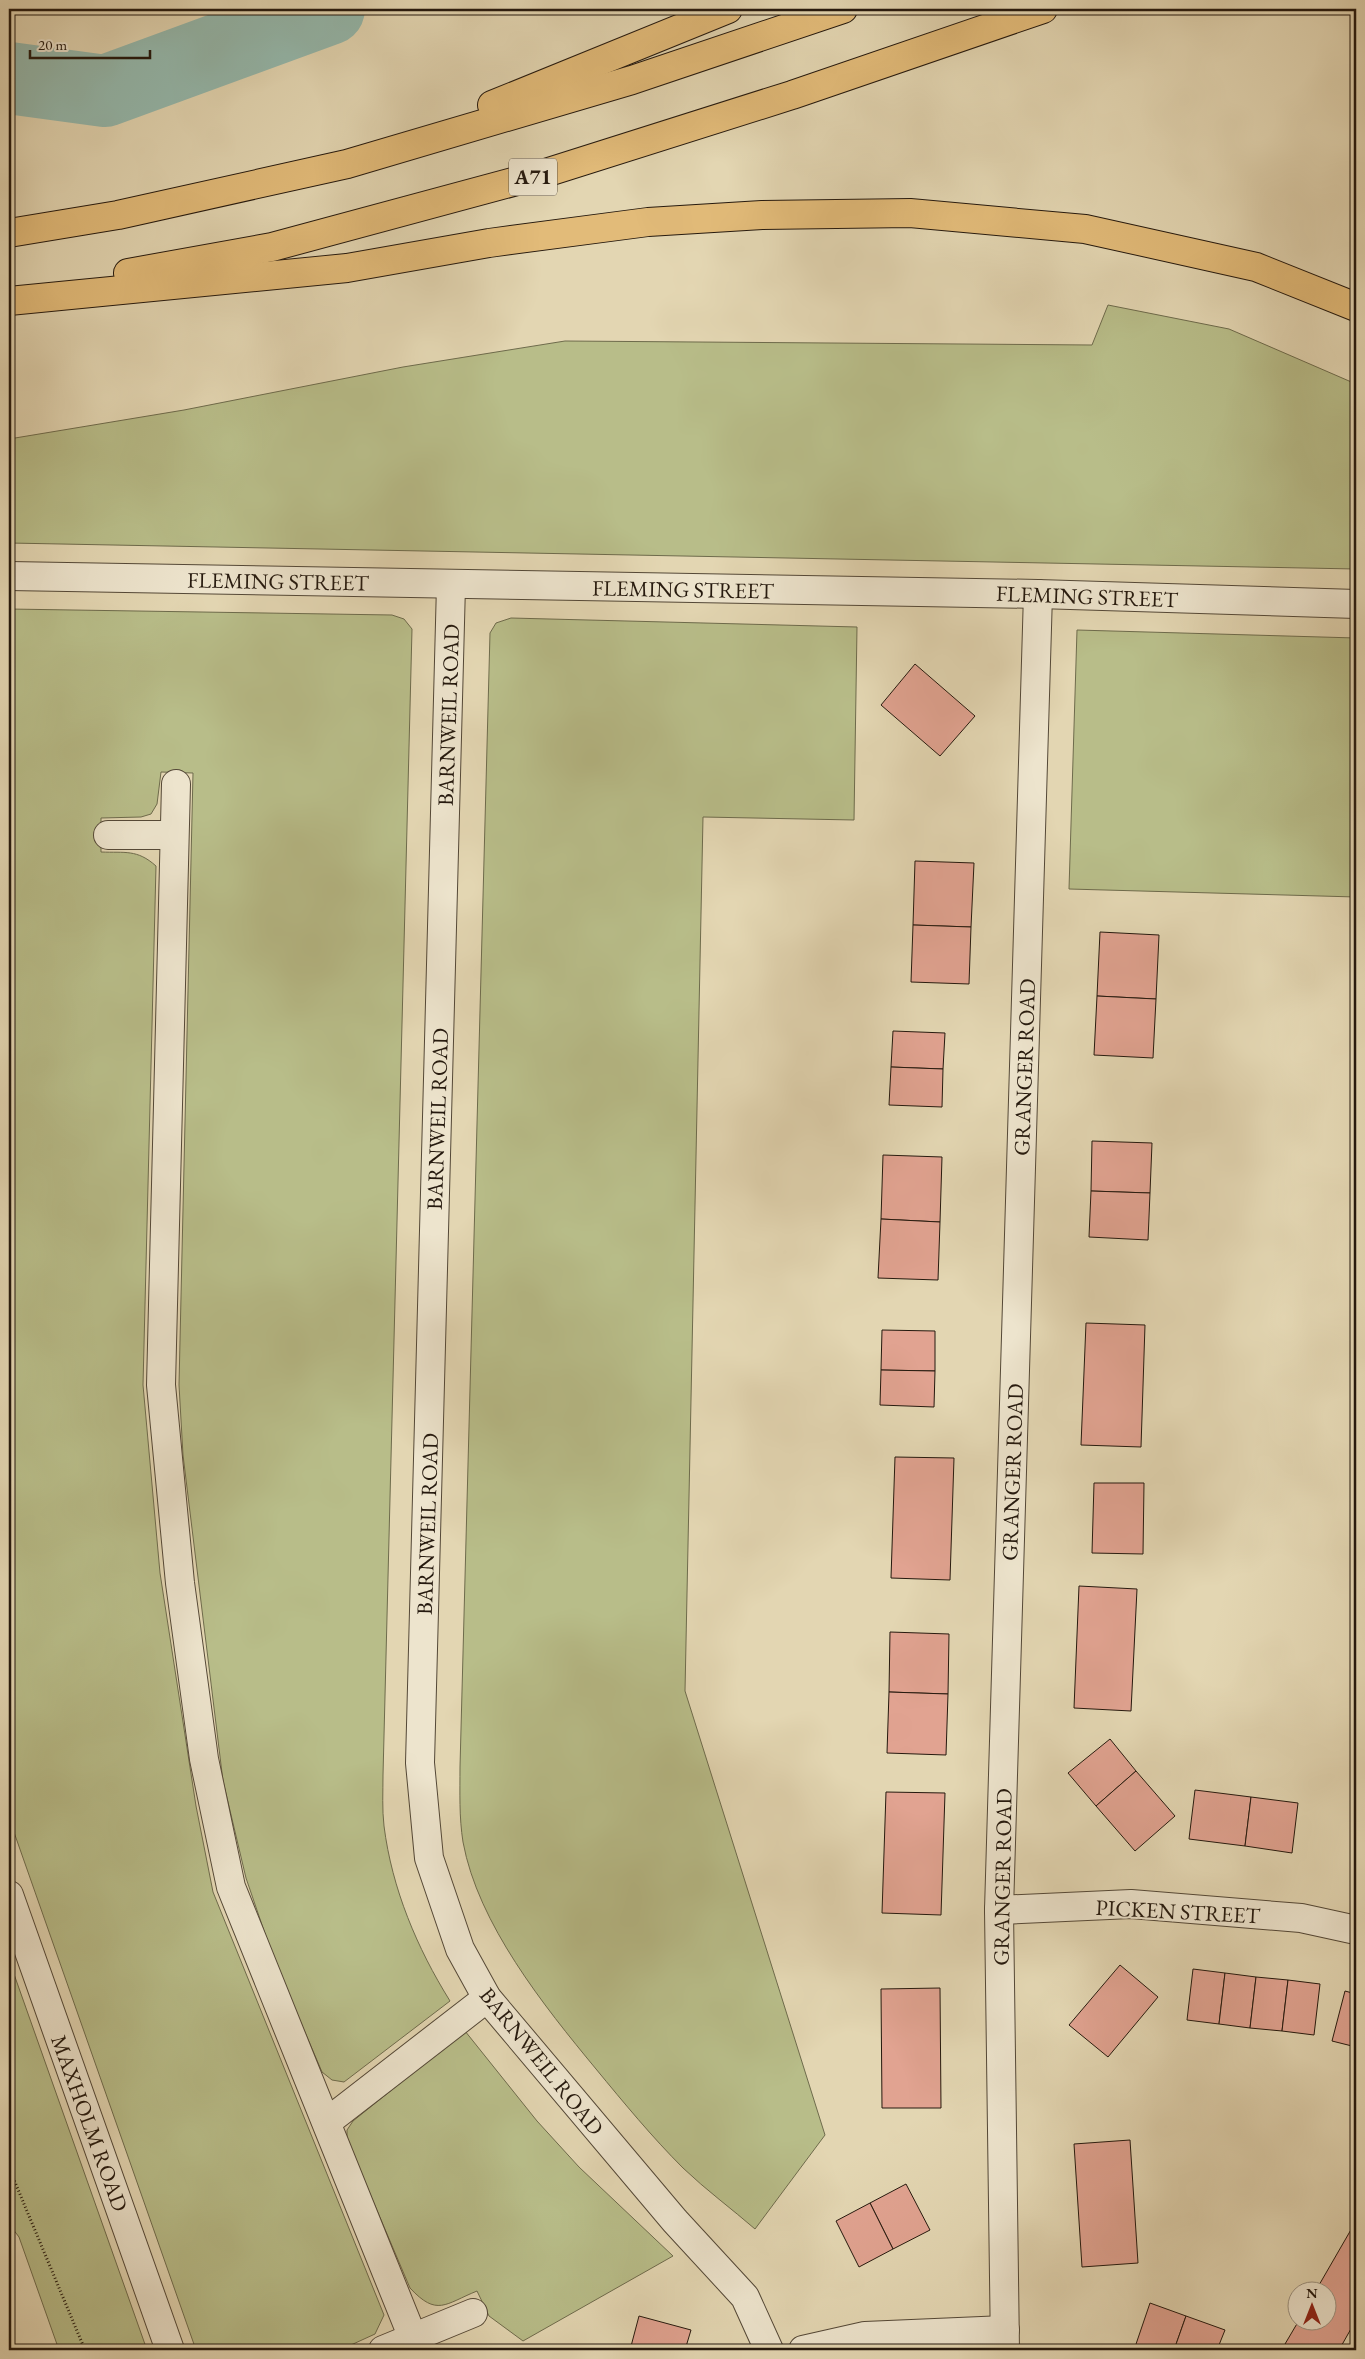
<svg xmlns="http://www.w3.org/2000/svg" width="1365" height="2359" font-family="'EB Garamond',serif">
<rect width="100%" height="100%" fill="#e3d6b2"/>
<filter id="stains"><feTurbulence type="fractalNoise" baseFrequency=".004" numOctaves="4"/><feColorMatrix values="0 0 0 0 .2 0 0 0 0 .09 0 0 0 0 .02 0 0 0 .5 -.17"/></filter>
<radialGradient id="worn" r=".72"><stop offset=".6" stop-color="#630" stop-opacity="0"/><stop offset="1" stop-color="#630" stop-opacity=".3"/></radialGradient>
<g fill="#b8bd89" stroke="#6e6b4c">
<path d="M 1108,305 L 1229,329 L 1356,384 L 1356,569 L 9,543 L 9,439 L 184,410 L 403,367 L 565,341 L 1092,345 Z"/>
<path d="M 9,609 L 392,615 L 404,619 L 412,629 L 383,1775 C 383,1792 382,1809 384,1826 C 392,1889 417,1948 450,2001 L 344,2082 L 332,2080 L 322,2072 L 274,1960 L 246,1878 L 223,1781 L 183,1455 L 179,1385 L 193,773 L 161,772 L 157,804 L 151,814 L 141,817 L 101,818 L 101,852 C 125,853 137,849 156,866 L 143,1385 L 160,1573 L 196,1806 L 213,1892 L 384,2315 L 375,2334 L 340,2350 L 196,2350 L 9,1818 Z"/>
<path d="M 511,618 L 857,627 L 854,820 L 703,817 L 685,1691 L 825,2135 L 755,2229 C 732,2209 706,2190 683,2168 C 652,2137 624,2103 596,2069 C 544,2006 478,1924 463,1842 C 459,1817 460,1792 460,1767 L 490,633 L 496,623 Z"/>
<path d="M 1077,630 L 1356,638 L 1356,897 L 1069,889 Z"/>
<path d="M 9,1960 L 147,2350 L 59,2350 L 19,2237 L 9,2224 Z"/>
<path d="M 465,2031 L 537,2121 L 579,2167 L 673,2256 L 523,2341 L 489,2316 L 477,2291 C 445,2304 437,2317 410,2288 L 347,2140 L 347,2130 L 353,2121 Z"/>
</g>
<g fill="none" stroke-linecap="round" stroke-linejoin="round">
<path stroke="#95b9ad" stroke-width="72" d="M 9,78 L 105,91 L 329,9"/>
</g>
<g fill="#e1a391" stroke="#25190e">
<path d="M 915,664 L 975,716 L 940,756 L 881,705 Z"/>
<path d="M 915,861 L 974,863 L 971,927 L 913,925 Z"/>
<path d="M 913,925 L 971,927 L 969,984 L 911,982 Z"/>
<path d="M 1100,932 L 1159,935 L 1156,999 L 1097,996 Z"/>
<path d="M 1097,996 L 1156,999 L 1153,1058 L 1094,1055 Z"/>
<path d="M 893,1031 L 945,1033 L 943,1069 L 891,1067 Z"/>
<path d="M 891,1067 L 943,1069 L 942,1107 L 889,1105 Z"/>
<path d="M 1092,1141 L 1152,1143 L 1150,1193 L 1091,1191 Z"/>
<path d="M 883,1155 L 942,1157 L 940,1222 L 881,1219 Z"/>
<path d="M 1091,1191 L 1150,1193 L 1148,1240 L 1089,1237 Z"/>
<path d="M 881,1219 L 940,1222 L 938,1280 L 878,1278 Z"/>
<path d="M 1086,1323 L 1145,1325 L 1141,1447 L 1081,1445 Z"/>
<path d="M 882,1330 L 935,1331 L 935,1371 L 881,1370 Z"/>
<path d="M 881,1370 L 935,1371 L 934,1407 L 880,1405 Z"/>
<path d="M 895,1457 L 954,1458 L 950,1580 L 891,1578 Z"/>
<path d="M 1094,1483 L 1144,1483 L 1143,1554 L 1092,1553 Z"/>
<path d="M 1079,1586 L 1137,1589 L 1131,1711 L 1074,1708 Z"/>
<path d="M 890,1632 L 949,1634 L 948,1694 L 889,1692 Z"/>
<path d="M 889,1692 L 948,1694 L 946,1755 L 887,1753 Z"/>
<path d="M 1110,1739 L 1136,1771 L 1096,1806 L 1068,1773 Z"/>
<path d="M 1136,1771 L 1175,1816 L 1135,1851 L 1096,1806 Z"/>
<path d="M 1195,1790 L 1251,1797 L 1245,1846 L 1189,1839 Z"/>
<path d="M 886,1792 L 945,1793 L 941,1915 L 882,1913 Z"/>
<path d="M 1251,1797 L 1298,1803 L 1292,1853 L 1245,1846 Z"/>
<path d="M 1120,1965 L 1158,1997 L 1108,2057 L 1069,2025 Z"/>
<path d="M 1193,1969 L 1225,1973 L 1219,2024 L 1187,2020 Z"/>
<path d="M 1225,1973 L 1256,1977 L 1250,2028 L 1219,2024 Z"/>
<path d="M 1256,1977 L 1288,1980 L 1282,2031 L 1250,2028 Z"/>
<path d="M 1288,1980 L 1320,1984 L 1314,2035 L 1282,2031 Z"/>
<path d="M 940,1988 L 941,2108 L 882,2108 L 881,1989 Z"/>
<path d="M 1345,1991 L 1356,1994 L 1356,2047 L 1332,2041 Z"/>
<path d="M 1130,2140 L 1138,2263 L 1082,2267 L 1074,2144 Z"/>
<path d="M 906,2184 L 930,2230 L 893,2249 L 870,2203 Z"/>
<path d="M 870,2203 L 893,2249 L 859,2267 L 836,2221 Z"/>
<path d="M 1356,2221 L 1356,2320 L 1339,2350 L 1297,2350 L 1285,2344 L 1298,2322 L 1328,2322 L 1328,2292 L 1315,2292 Z"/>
<path d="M 1150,2303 L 1186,2316 L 1174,2350 L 1134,2350 Z"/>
<path d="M 639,2316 L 691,2330 L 685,2350 L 630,2350 Z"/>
<path d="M 1186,2316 L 1225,2330 L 1217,2350 L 1174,2350 Z"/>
</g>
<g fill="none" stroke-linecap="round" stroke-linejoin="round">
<g stroke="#544837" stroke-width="30">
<g id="minor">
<path d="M 9,576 L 1038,594 L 1356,604"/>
<path d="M 451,585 L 420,1763 L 429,1858 L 460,1949 L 487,1998 L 675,2221 L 745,2297 L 769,2350"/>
<path d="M 176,784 L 161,1385 L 180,1583 L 204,1759 L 231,1887 L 413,2338"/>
<path d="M 108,835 L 174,835"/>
<path d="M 9,1895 L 170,2350"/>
<path d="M 999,1910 L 1131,1904 L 1301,1918 L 1356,1930"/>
<path d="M 327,2122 L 487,1998"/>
<path d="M 383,2350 L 473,2313"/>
<path d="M 803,2350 L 865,2336 L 1005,2330"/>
<path d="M 1005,2350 L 999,1910 L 1038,594"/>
</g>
</g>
<g stroke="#25190e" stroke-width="30">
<g id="major">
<path d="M 492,105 L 728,9"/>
<path d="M 9,233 L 118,215 L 347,164 L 632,80 L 843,9"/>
<path d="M 128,273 L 272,247 L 539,175 L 792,95 L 1043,9"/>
<path d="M 9,301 L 347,268 L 489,243 L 648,222 L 762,215 L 910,213 L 1085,229 L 1256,267 L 1356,307"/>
</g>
</g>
<path stroke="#25190e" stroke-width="3" stroke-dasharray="1 2.5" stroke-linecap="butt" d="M 9,2168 L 85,2350"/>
<use href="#minor" stroke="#ede4cd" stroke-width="28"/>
<use href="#major" stroke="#e2bb79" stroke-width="28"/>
</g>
<g text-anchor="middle" stroke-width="4" stroke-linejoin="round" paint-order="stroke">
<rect fill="#ede4cd" stroke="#615647" stroke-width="1" x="509" y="158.5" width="48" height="37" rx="4"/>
<g font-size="21" font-weight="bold" fill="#25190e">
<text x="533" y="184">A71</text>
</g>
<g font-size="22" fill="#25190e" stroke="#ede4cd">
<text transform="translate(278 581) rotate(1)" y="8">FLEMING STREET</text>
<text transform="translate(683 589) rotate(1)" y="8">FLEMING STREET</text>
<text transform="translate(1087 596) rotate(2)" y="8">FLEMING STREET</text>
<text transform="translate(448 715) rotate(-88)" y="8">BARNWEIL ROAD</text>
<text transform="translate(1024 1067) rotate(-88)" y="8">GRANGER ROAD</text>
<text transform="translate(437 1119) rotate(-88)" y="8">BARNWEIL ROAD</text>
<text transform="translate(1012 1472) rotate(-88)" y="8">GRANGER ROAD</text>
<text transform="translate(427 1524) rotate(-88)" y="8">BARNWEIL ROAD</text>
<text transform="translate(1002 1877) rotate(-89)" y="8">GRANGER ROAD</text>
<text transform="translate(1178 1911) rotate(3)" y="8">PICKEN STREET</text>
<text transform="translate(542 2061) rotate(51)" y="8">BARNWEIL ROAD</text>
<text transform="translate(90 2123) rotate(70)" y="8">MAXHOLM ROAD</text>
</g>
</g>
<rect width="1365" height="2359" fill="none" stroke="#e3d6b2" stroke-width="30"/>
<rect x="10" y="10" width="1345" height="2339" fill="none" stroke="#25190e" stroke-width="2.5"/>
<rect x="15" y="15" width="1335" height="2329" fill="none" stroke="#25190e"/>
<g transform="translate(1312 2306)"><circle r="24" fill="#ede4cd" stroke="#9d9381"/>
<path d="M0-4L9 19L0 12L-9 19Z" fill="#8f2418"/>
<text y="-8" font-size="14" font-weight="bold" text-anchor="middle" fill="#25190e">N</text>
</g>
<path d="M30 50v8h120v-8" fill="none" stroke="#25190e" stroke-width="2.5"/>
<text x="38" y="50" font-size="15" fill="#25190e" stroke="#ede4cd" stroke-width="4" paint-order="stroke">20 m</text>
<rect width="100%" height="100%" filter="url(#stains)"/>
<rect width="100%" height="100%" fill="url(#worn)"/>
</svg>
